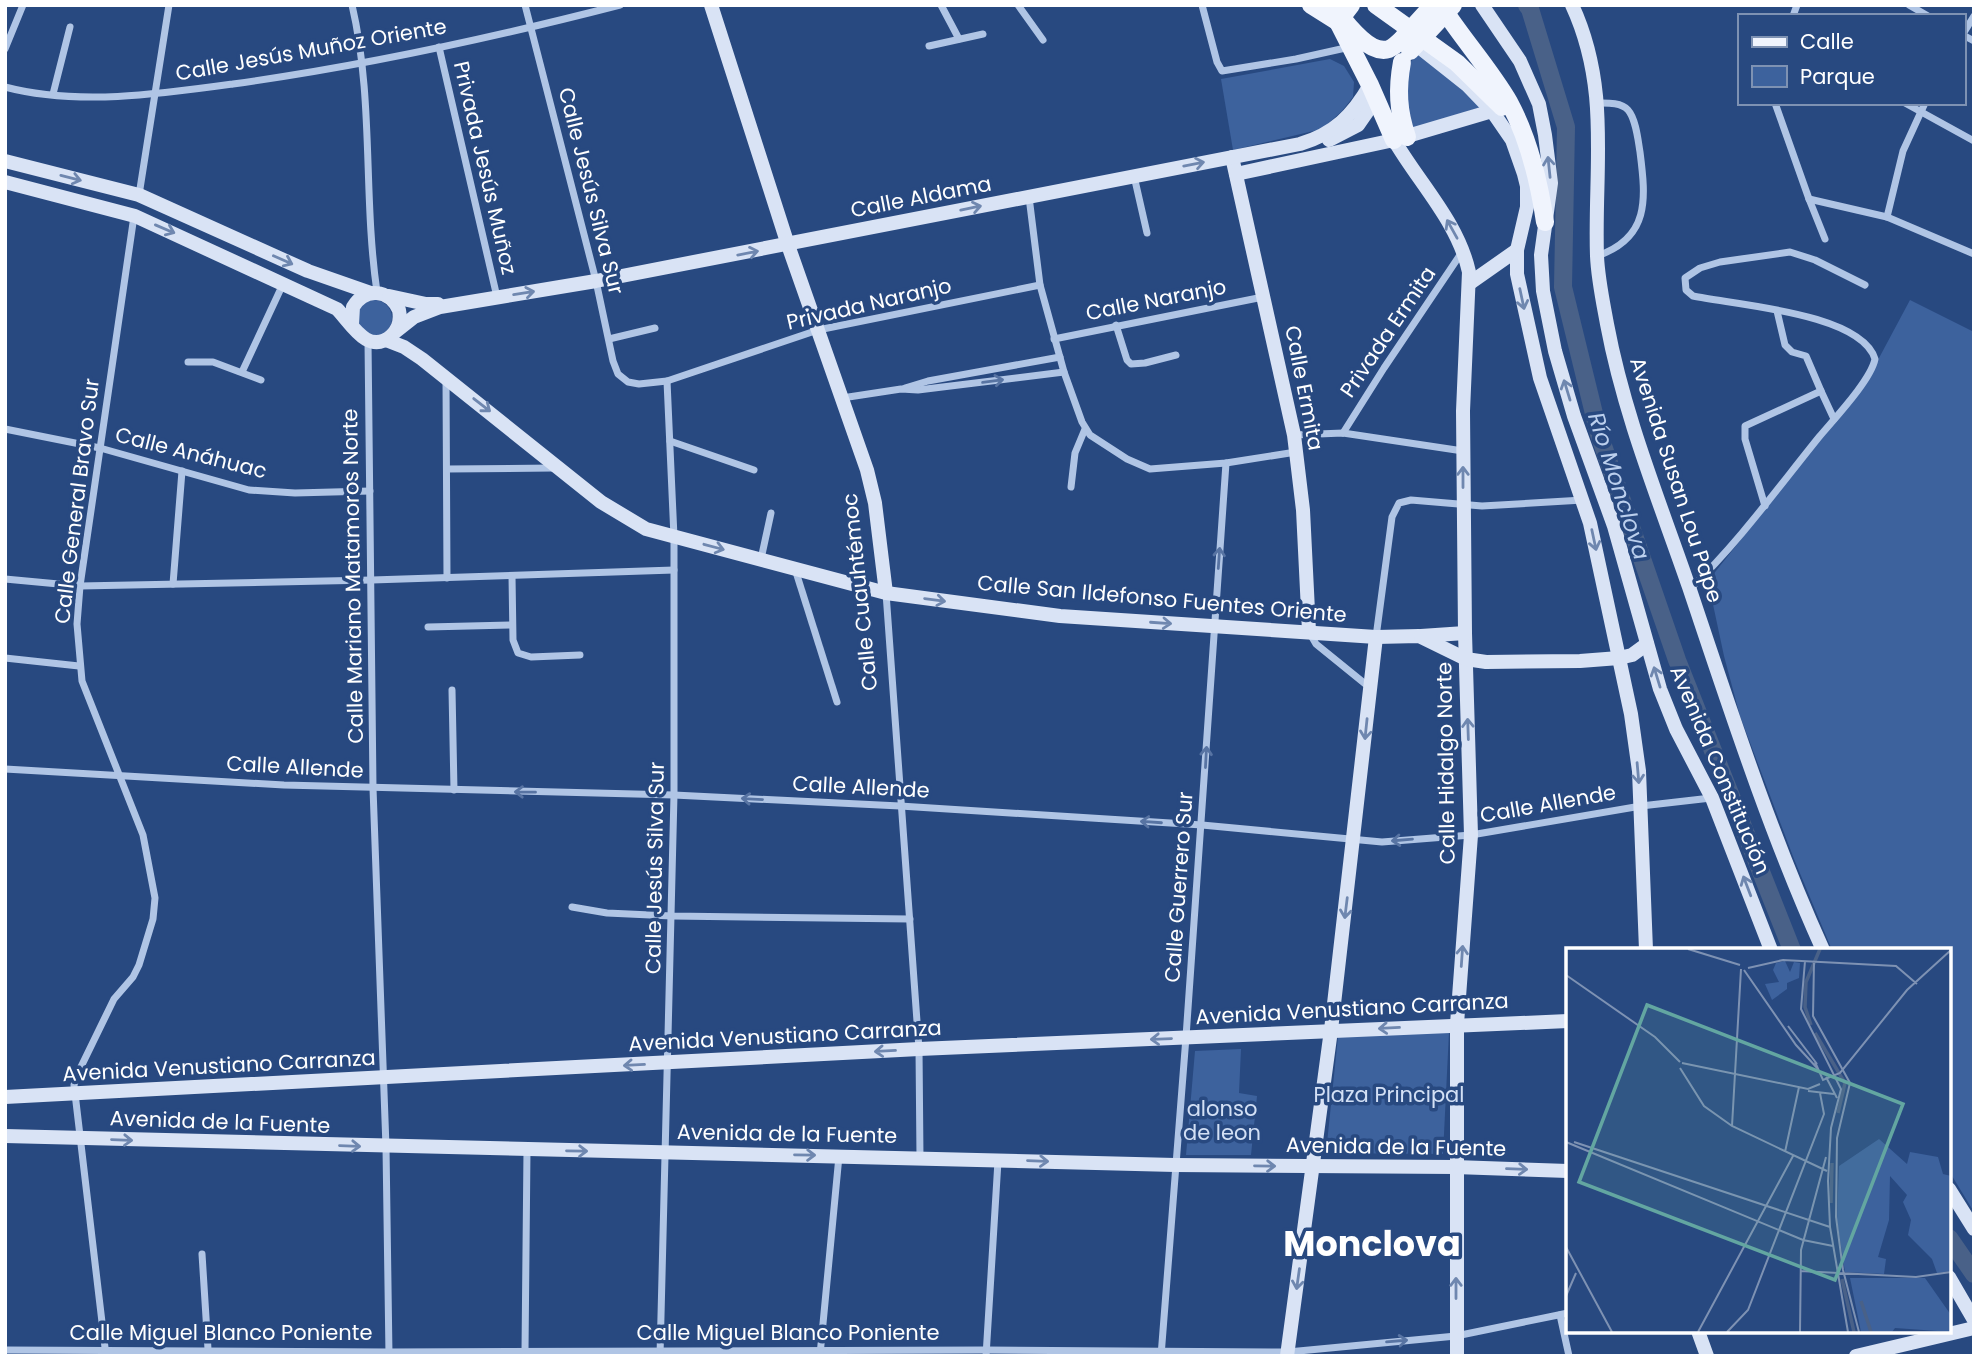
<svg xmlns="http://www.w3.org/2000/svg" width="1979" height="1361" font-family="Poppins,sans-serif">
<rect width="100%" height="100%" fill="#284980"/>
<g fill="#3d629d">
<path d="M 1420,53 L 1440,68 L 1481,107 L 1414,128 L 1408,125 L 1407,65 Z"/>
<path d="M 1330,59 L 1344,66 L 1354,82 L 1353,97 L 1342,111 L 1322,129 L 1233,150 L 1221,79 Z"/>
<path d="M 1910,300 L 1974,332 L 1974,1212 L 1949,1171 L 1949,950 L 1832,950 L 1794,859 L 1740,716 L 1724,656 L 1708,581 L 1855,396 L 1871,373 Z"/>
<circle cx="374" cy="318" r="18"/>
<path d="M 1449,1032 L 1443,1154 L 1326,1153 L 1338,1037 Z"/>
<path d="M 1241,1049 L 1239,1093 L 1257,1096 L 1251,1155 L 1186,1155 L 1195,1051 Z"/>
</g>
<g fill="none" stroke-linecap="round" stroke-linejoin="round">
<g stroke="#496188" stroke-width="18">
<path d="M 1527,5 L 1530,9 L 1566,127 L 1563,287 L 1599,434 L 1677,660 L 1792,950"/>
<path d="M 1949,1238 L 1974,1274"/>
</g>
<g stroke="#b0c5e5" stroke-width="7">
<path d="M 352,5 C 374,99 363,197 377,292"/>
<path d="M 525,5 L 596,281 L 613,361 L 618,374 L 628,382 L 639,384 L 667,381 L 818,330 L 1040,285"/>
<path d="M 941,5 L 959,39"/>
<path d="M 1018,5 L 1043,40"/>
<path d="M 1202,5 L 1217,62 L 1222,71 L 1296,59 L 1350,47"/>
<path d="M 1909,5 L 1928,16"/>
<path d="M 1793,16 L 1797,5"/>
<path d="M 1963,34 L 1974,16"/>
<path d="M 1963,35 L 1974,41"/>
<path d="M 929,46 L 983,34"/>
<path d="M 439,47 L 497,297"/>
<path d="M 5,49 L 23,5"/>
<path d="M 5,87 C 77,106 161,94 233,84 C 363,66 492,38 620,5"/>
<path d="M 53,94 L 70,27"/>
<path d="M 1597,103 C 1606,103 1621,102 1628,110 C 1636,119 1638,140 1640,152 C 1646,199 1650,238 1597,256"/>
<path d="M 1775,103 L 1809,199 L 1825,239"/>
<path d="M 1905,103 L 1974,141"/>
<path d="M 1134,176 L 1147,233"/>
<path d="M 139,195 L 169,5"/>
<path d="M 1029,197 L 1040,285 L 1064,372 L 1082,422 L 1090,435 L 1127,459 L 1150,469 L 1226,463 L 1296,452"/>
<path d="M 1809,199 L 1887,217 L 1974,254"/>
<path d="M 1887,217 L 1903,151 L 1925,103"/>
<path d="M 1116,325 L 1127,360 L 1131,364 L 1145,363 L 1176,355"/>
<path d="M 609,339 L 655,328"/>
<path d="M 1054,339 L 1263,297"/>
<path d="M 368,341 L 373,788 L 386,1147 L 389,1355"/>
<path d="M 188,362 L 213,362 L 261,380"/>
<path d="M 242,372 L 283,284"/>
<path d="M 446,378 L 447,578"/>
<path d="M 905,388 L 928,381 L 1060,357"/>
<path d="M 1821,391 L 1834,419"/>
<path d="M 842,398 L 901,389 L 918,390 L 1064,372"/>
<path d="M 5,429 L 100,448 L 249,490 L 295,493 L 370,491"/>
<path d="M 1343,433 L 1384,368 L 1462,252"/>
<path d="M 1294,435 L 1343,433 L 1463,451"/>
<path d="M 670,441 L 754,470"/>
<path d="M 447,469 L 554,468"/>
<path d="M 1071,487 L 1075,453 L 1085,429"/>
<path d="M 1765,506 L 1745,439 L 1745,426 L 1821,391 L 1806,356 L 1792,352 L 1785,345 L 1777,311"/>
<path d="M 761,559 L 771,513"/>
<path d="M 795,569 L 837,702"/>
<path d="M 512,576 L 513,640 L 518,653 L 531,657 L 580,655"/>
<path d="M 5,579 L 80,586 L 372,580 L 674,570"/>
<path d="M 173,584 L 182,471"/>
<path d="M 1690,589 C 1738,543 1777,489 1819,437 C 1834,419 1871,380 1875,359 C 1861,313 1736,305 1693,296 L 1686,290 L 1685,278 L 1700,268 L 1720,262 L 1790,252 L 1815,260 L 1865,285"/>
<path d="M 886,593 L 919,1049 L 920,1158"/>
<path d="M 428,627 L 512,625"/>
<path d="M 1309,632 L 1316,644 L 1369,687"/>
<path d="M 1376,637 L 1392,517 L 1399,503 L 1411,500 L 1482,506 L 1583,500"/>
<path d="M 5,658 L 79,666"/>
<path d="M 452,690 L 454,790"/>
<path d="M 5,769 L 284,785 L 674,795 L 900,806 L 1202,825 L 1382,842 L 1471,835 L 1641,806 L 1711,798"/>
<path d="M 572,907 L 607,913 L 672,916 L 910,919"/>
<path d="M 202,1254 L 208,1349"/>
<path d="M 1560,1315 L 1569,1356"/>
<path d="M 5,1350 L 389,1352 L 986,1350 L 1288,1352 L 1456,1336 L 1568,1313"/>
<path d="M 525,1351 L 527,1150"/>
<path d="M 820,1355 L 839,1156"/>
<path d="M 106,1356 L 74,1085 L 77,1075 L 114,999 L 133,977 L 139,965 L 153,919 L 155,898 L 143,835 L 82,681 L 77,624 L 80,586 L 134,216"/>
<path d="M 660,1356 L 674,795 L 674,537 L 667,381"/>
<path d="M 986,1356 L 998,1161"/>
<path d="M 1161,1356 L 1186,1037 L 1226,463"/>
</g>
<g stroke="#d9e3f5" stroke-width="14">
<path d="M 711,5 L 788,245 L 867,470 L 875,503 L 886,593"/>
<path d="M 1482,5 L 1520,61 L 1539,104 L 1545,135 L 1551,183 L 1541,255 L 1543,291 L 1555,351 L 1574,416 L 1614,526 L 1660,689 L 1676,729 L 1712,798 L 1771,950"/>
<path d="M 1572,5 C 1611,89 1594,169 1597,256 C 1598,279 1603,302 1607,324 C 1624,415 1659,500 1689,587 C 1730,709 1770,833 1823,950"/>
<path d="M 1409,39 L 1467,85 L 1492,111 L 1512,140 L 1524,174 L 1527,186 L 1527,207 L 1517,250 L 1517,274 L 1540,378 L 1590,523 L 1631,714 L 1639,771 L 1646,950"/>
<path d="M 1329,140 L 1358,125 L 1376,99"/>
<path d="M 1394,140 C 1419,183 1458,222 1469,272 L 1463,411 L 1465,633 L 1471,835 L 1457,1024 L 1457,1356"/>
<path d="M 1232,157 L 1294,435 L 1303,510 L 1309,631"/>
<path d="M 5,161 L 139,195 L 308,271 L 371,293"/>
<path d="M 1236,174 L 1394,140 L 1492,111"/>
<path d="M 5,182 L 135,216 L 337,309 C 351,323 368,356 391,336 C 399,329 401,320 399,310 C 389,289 365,287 353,307 L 352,324"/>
<path d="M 1470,283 L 1517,250"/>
<path d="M 389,296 L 426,304 L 438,304"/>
<path d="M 395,332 L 414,317 L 440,307 L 596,281 L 1300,144 C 1334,134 1353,115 1370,85"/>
<path d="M 386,340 L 404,347 L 422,359 L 601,502 L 646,529 L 886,593 L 1060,616 L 1376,637 L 1419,636 L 1466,659 L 1486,662 L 1580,661 L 1619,658 L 1632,655 L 1647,644"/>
<path d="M 1421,636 L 1465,633"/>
<path d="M 5,1097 L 919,1049 L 1568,1021"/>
<path d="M 5,1136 L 1175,1165 L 1455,1167 L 1568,1171"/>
<path d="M 1949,1189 L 1974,1229"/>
<path d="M 1949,1277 L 1974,1320"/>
<path d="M 1698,1331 L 1707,1356"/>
<path d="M 1287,1356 L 1331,1030 L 1376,637"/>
<path d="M 1856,1356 L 1974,1328"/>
</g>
<g stroke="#f0f4fd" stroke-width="18">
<path d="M 1311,5 L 1338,22"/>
<path d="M 1332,5 C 1343,19 1368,56 1389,49 C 1394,47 1399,42 1403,38"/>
<path d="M 1351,5 L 1338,22 L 1370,85 L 1394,140"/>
<path d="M 1376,5 L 1457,63 L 1502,107"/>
<path d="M 1446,13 C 1466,43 1491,71 1509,102 C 1529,139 1539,181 1545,222"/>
<path d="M 1402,62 C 1397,89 1398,111 1407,137"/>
</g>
<g stroke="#f0f4fd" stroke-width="18">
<path d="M 1403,38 L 1433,5"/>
<path d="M 1410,51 L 1453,5"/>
</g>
</g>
<defs><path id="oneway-shaft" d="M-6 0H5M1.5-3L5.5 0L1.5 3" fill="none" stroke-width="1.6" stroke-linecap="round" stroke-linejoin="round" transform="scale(1.75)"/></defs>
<g stroke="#6f87af">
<use href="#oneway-shaft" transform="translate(1194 164) rotate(-11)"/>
<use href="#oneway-shaft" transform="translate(1549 167) rotate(-96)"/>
<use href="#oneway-shaft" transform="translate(71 178) rotate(14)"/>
<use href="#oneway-shaft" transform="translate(971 208) rotate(-12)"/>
<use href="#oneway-shaft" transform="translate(165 229) rotate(23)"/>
<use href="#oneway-shaft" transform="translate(1452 229) rotate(-119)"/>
<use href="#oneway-shaft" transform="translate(748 253) rotate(-11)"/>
<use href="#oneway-shaft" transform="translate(283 260) rotate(24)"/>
<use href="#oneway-shaft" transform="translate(524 293) rotate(-9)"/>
<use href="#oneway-shaft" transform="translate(1522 299) rotate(78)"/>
<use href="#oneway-shaft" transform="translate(1567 390) rotate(-107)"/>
<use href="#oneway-shaft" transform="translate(482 405) rotate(38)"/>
<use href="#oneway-shaft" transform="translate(1463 477) rotate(-90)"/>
<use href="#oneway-shaft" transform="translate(1594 540) rotate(78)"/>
<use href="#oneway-shaft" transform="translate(714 547) rotate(15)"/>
<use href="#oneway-shaft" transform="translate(935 600) rotate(8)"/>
<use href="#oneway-shaft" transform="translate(1161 623) rotate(4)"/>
<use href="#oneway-shaft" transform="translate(1657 677) rotate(-107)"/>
<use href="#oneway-shaft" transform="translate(1366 729) rotate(96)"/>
<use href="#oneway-shaft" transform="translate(1468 729) rotate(-92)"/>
<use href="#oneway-shaft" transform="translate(1638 773) rotate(85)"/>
<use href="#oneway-shaft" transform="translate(1747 886) rotate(-111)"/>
<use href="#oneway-shaft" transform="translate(1346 908) rotate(97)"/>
<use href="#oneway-shaft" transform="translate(1462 956) rotate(-86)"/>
<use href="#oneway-shaft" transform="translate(1389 1028) rotate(177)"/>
<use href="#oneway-shaft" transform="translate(1161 1039) rotate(178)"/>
<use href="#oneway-shaft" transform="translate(885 1051) rotate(177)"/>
<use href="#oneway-shaft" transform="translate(634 1065) rotate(177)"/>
<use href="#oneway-shaft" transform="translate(122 1140) rotate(2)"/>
<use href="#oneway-shaft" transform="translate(350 1146) rotate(2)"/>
<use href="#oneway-shaft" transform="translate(577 1151) rotate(1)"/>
<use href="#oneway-shaft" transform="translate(805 1155) rotate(1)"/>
<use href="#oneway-shaft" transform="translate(1038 1161) rotate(2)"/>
<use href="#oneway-shaft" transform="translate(1265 1166) rotate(1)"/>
<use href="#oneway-shaft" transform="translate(1517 1169) rotate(2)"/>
<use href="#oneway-shaft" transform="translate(1298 1279) rotate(98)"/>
<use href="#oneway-shaft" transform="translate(1456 1288) rotate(-90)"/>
</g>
<g stroke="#5874a3">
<use href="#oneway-shaft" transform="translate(993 381) rotate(-8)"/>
<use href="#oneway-shaft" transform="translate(1219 558) rotate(-86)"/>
<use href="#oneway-shaft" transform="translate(1206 757) rotate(-87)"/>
<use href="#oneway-shaft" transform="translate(525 792) rotate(-179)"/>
<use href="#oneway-shaft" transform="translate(752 799) rotate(-177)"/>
<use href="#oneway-shaft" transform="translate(1151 822) rotate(-176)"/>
<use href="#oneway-shaft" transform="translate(1402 840) rotate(175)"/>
<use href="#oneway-shaft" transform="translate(1397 1341) rotate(-5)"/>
</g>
<g text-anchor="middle" stroke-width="7" stroke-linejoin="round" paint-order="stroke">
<g font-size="21" fill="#fff" stroke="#284980">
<text transform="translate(311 50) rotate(-10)" y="7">Calle Jesús Muñoz Oriente</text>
<text transform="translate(485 168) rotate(77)" y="7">Privada Jesús Muñoz</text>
<text transform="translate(591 191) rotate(76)" y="7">Calle Jesús Silva Sur</text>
<text transform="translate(921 197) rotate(-11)" y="7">Calle Aldama</text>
<text transform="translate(1156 300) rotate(-11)" y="7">Calle Naranjo</text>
<text transform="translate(869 304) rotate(-13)" y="7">Privada Naranjo</text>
<text transform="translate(1388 332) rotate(-56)" y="7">Privada Ermita</text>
<text transform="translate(1304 388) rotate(79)" y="7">Calle Ermita</text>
<text transform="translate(191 453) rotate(14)" y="7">Calle Anáhuac</text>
<text transform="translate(1676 480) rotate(72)" y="7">Avenida Susan Lou Pape</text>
<text transform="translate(77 501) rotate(-83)" y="7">Calle General Bravo Sur</text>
<text transform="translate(353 576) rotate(-91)" y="7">Calle Mariano Matamoros Norte</text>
<text transform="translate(860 592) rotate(-96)" y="7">Calle Cuauhtémoc</text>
<text transform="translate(1162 599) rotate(5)" y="7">Calle San Ildefonso Fuentes Oriente</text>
<text transform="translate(1446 763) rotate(-91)" y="7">Calle Hidalgo Norte</text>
<text transform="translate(295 767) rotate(3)" y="7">Calle Allende</text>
<text transform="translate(1720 770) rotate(67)" y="7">Avenida Constitución</text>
<text transform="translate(861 787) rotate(3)" y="7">Calle Allende</text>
<text transform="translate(1548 804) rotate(-10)" y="7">Calle Allende</text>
<text transform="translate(655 868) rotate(-89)" y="7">Calle Jesús Silva Sur</text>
<text transform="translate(1179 887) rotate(-86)" y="7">Calle Guerrero Sur</text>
<text transform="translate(1352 1009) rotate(-3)" y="7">Avenida Venustiano Carranza</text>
<text transform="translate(785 1036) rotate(-3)" y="7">Avenida Venustiano Carranza</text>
<text transform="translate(219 1066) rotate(-3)" y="7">Avenida Venustiano Carranza</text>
<text transform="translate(220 1122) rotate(2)" y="7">Avenida de la Fuente</text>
<text transform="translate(787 1134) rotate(1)" y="7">Avenida de la Fuente</text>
<text transform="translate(1396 1147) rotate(1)" y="7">Avenida de la Fuente</text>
<text x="221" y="1340">Calle Miguel Blanco Poniente</text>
<text x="788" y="1340">Calle Miguel Blanco Poniente</text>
</g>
<g font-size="21" fill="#d3e0f5" stroke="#284980">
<text x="1389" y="1102">Plaza Principal</text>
<text x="1222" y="1116">alonso<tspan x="1222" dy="24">de leon</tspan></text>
</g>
<g font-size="23" font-style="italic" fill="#bbcfed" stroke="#284980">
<text transform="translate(1619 486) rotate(72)" y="8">Río Monclova</text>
</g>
<g font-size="35" font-weight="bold" fill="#fff" stroke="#284980">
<text x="1372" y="1256">Monclova</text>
</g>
</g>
<g transform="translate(1566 948)">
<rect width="385" height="385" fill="#284980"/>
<path d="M 219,13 L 224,24 L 228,14 L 234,15 L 233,30 L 221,35 L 221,41 L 206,52 L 199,36 L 213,34 L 207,22 L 210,15 ZM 313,191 L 341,216 L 344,204 L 372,209 L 377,226 L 385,228 L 385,323 L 371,325 L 366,311 L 342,287 L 345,272 L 337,254 L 341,247 L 324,228 L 323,272 L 312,309 L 320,311 L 318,326 L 279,324 L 271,272 L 273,218 ZM 284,330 L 359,330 L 385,367 L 385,384 L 329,380 L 326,384 L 295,384 Z" fill="#3d629d"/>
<path fill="none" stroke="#496188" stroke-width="3.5" d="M 245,77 L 239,59 L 240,34 L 254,1M 249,85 L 279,135 L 272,165M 265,255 L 266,215M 276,331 L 288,384M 295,353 L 305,384"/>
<path fill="none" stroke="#7e92b3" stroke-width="2" d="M 122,1 L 174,17M 239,13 L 235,61 L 275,141 L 265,180 L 262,233 L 264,279 L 282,384M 248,14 L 247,68 L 284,135 L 271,190 L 270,269 L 277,322 L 293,384M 182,20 L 217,12 L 330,18 L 351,36M 178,22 L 230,97 L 252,121M 0,27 L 89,89 L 114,114M 222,78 L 251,116M 249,114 L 257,132 L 274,125 L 341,42 L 385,2M 116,115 L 242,141 L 254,136M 114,120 L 138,158 L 166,178 L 261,223M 260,129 L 271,150M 242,143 L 268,146M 166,178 L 175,21M 0,194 L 237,292 L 267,298M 8,194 L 264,279M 219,204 L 233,139M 0,299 L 46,384M 234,323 L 350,329 L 385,324M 0,348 L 10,325M 132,384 L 227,208M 161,384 L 182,362 L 258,166 L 254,145M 234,384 L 235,302 L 260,209"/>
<path fill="#63a6a1" fill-opacity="0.15" stroke="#63a6a1" stroke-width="3.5" d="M 81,57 L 337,156 L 269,332 L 13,234 Z"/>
<rect width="385" height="385" fill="none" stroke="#fff" stroke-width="3.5"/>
</g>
<rect width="1979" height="1361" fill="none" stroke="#ffffff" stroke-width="14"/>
<rect x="1738" y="14" width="228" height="91" fill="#284980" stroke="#7e92b3" stroke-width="2"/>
<rect x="1752" y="37" width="35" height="10" fill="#f0f4fd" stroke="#7e92b3" stroke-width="2"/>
<text x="1800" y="49" font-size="21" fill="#ffffff">Calle</text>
<rect x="1752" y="66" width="35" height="21" fill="#3d629d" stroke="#7e92b3" stroke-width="2"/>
<text x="1800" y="84" font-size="21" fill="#ffffff">Parque</text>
</svg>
